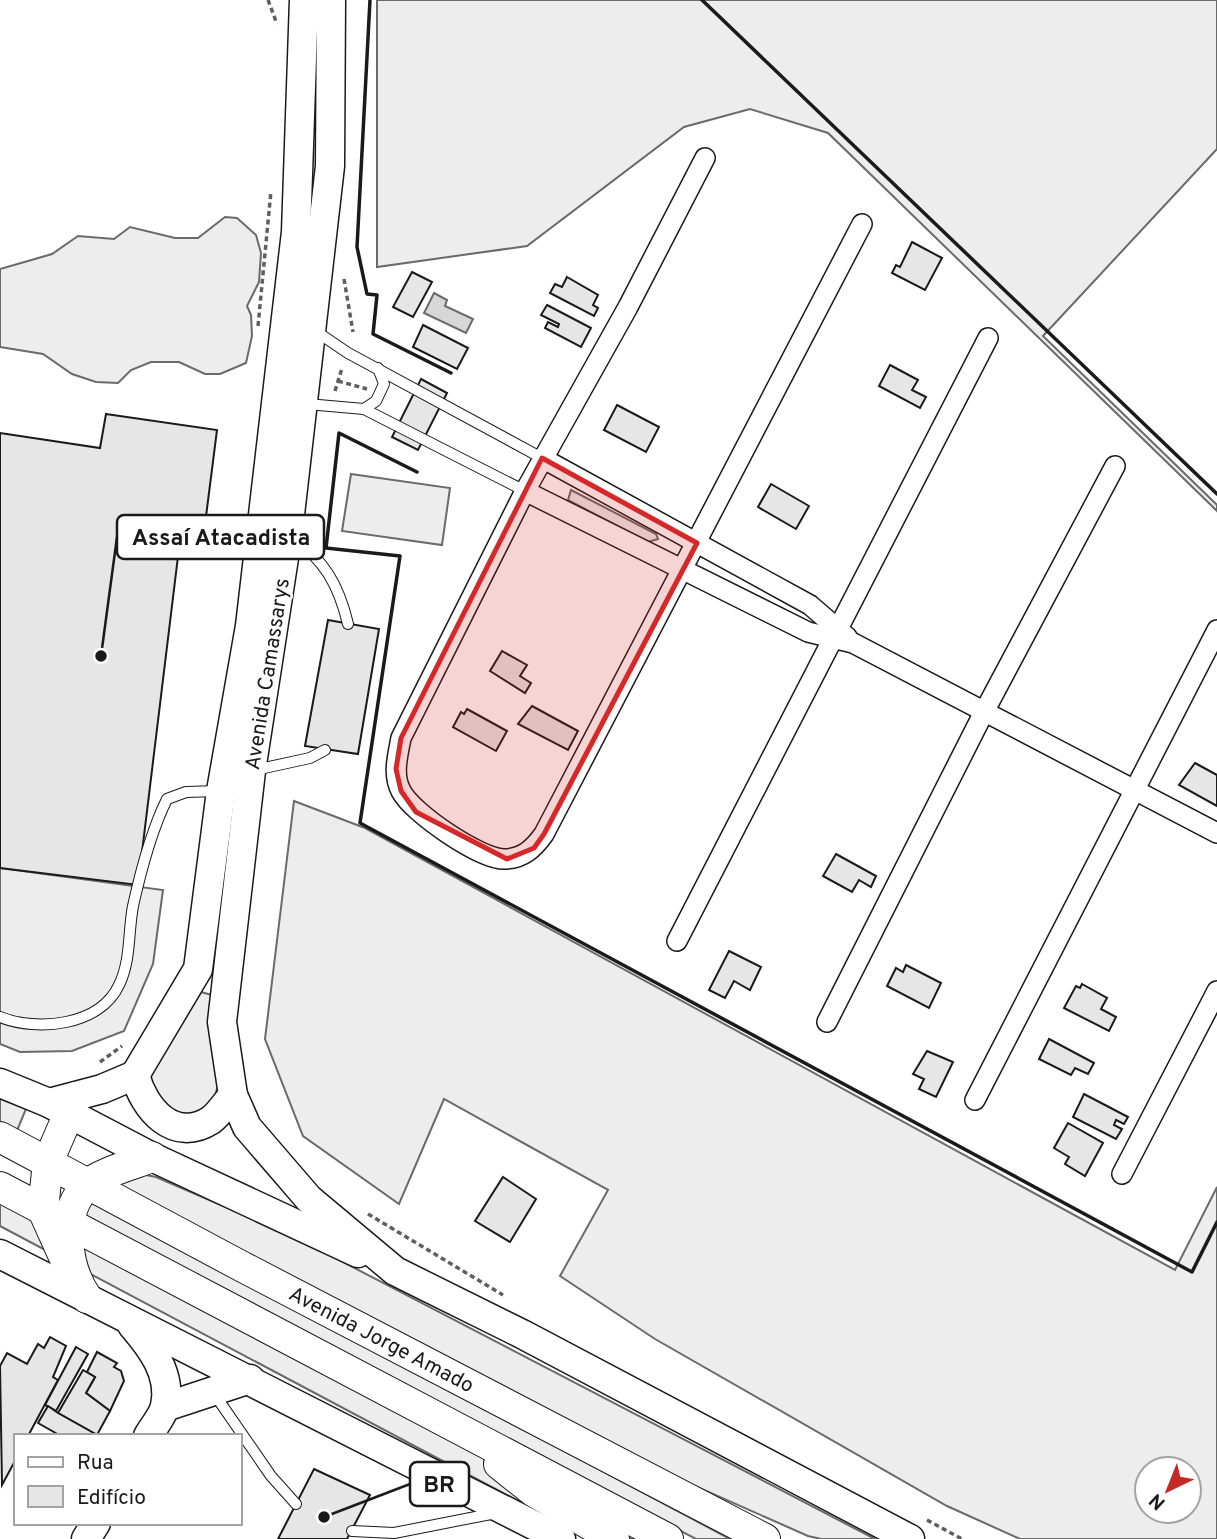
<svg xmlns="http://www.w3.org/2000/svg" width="1217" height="1539" font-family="Overpass,sans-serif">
<rect width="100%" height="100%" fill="#fff"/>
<g fill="#ededed" stroke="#6a6a6a" stroke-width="2" fill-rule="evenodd">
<path d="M 377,0 L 1217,0 L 1217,149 L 1043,336 L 1217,505 L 1217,511 L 828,133 L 750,109 L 684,127 L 527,246 L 377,267 Z"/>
<path d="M 225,217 L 237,218 L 256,235 L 261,253 L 259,282 L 247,306 L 251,315 L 252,336 L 246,363 L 220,374 L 205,374 L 179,362 L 151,362 L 131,370 L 118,383 L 96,382 L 72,374 L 43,354 L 0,347 L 0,269 L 52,254 L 78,236 L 114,239 L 130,227 L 175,238 L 198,238 Z"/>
<path d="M 351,474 L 450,488 L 442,545 L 342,531 Z"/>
<path d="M 571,490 L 656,534 L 658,539 L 648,542 L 568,500 Z"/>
<path d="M 294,801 L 365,828 L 1175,1270 L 1217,1187 L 1217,1539 L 1020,1539 L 947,1506 L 655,1339 L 560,1276 L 608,1190 L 444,1099 L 399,1204 L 303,1136 L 265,1039 ZM 1147,1469 L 1189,1469 L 1189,1511 L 1147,1511 Z"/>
<path d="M 0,868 L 163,890 L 153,964 L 124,1031 L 72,1051 L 20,1052 L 0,1044 Z"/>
<path d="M 201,992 L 212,995 L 218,1084 L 214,1102 L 200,1115 L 162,1112 L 149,1073 Z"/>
<path d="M 0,1097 L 26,1109 L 16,1133 L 0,1125 Z"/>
<path d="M 136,1173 L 156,1177 L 295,1237 L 875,1539 L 821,1539 L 808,1536 L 623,1454 L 114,1184 Z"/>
<path d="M 0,1196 L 647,1539 L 590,1539 L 0,1226 Z"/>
<path d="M 88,1198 L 422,1375 L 730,1539 L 696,1539 L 84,1217 Z"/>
</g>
<path fill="#d7d7d7" stroke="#6a6a6a" stroke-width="2" d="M 434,293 L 447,300 L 445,306 L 473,319 L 466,333 L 424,313 Z"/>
<g fill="#e6e6e6" stroke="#1a1a1a" stroke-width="2">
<path d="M 912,242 L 942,258 L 925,290 L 892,273 L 896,265 L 900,267 Z"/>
<path d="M 412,272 L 432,282 L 413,317 L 393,307 Z"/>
<path d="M 567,277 L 598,295 L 593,305 L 598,308 L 594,316 L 550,293 L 555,284 L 562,287 Z"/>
<path d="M 547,305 L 591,328 L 581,347 L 545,328 L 548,322 L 558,327 L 559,324 L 541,315 Z"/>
<path d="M 423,325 L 468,348 L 457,369 L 413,347 Z"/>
<path d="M 890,365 L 918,380 L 912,390 L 926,397 L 920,408 L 879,386 Z"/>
<path d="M 421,379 L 447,393 L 418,450 L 392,437 Z"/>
<path d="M 617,405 L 659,427 L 646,452 L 604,430 Z"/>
<path d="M 106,414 L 217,430 L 203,540 L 180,540 L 138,885 L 0,868 L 0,433 L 100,448 Z"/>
<path d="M 771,484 L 809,506 L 796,529 L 758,507 Z"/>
<path d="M 328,620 L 379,629 L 358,754 L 305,746 Z"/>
<path d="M 502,651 L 527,665 L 520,676 L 531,683 L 525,693 L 490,671 Z"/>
<path d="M 532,706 L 578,731 L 568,750 L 518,724 Z"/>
<path d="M 467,709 L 507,731 L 496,751 L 453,727 L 461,712 L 464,714 Z"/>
<path d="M 1195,763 L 1217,775 L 1217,806 L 1179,785 Z"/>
<path d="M 836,854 L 876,876 L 871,887 L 859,880 L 852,892 L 823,876 Z"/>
<path d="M 729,951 L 761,967 L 750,990 L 734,981 L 725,998 L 709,990 Z"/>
<path d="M 906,965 L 941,983 L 929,1008 L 887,986 L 896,968 L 903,972 Z"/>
<path d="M 1082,984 L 1107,998 L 1101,1009 L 1116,1017 L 1109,1031 L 1064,1008 L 1076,986 L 1080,988 Z"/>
<path d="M 1049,1039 L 1094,1063 L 1088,1074 L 1075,1068 L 1071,1075 L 1039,1059 Z"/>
<path d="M 927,1051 L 953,1062 L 936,1097 L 919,1089 L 924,1079 L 913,1074 Z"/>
<path d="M 1084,1094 L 1128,1117 L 1124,1124 L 1116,1120 L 1114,1125 L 1122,1129 L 1116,1139 L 1073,1117 Z"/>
<path d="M 1068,1123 L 1103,1143 L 1085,1176 L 1065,1164 L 1069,1157 L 1054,1148 Z"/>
<path d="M 503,1177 L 536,1199 L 510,1242 L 475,1221 Z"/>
<path d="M 50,1337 L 66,1346 L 53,1377 L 58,1380 L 28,1436 L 16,1436 L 16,1459 L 2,1485 L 0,1366 L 7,1353 L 27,1364 L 38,1344 L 44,1348 Z"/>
<path d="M 76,1347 L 88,1354 L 56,1411 L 45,1405 Z"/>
<path d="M 97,1352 L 117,1363 L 114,1367 L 121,1371 L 124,1381 L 110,1411 L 86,1393 L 95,1377 L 87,1372 Z"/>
<path d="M 83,1370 L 95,1377 L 86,1393 L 110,1411 L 97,1435 L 58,1413 Z"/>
<path d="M 48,1406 L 58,1413 L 99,1436 L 61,1436 L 38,1423 Z"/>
<path d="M 314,1469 L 370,1495 L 347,1539 L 278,1539 Z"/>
</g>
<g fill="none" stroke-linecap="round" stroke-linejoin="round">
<g stroke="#1a1a1a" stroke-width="12">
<g id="lane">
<path d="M 314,330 L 348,353 L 542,458"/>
<path d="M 307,404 L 364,409 L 525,491"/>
<path d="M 364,409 L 376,401 L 384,384 L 378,368"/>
<path d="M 292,535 C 324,562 338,582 348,624"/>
<path d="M 255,770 L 310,758 L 325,750"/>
<path d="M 0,1017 C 37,1032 100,1026 119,985 C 131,961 128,932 133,906 C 141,870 151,831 167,799 L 186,792 L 218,791"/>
<path d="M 215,1395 L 271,1476 L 296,1504"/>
<path d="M 352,1531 L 394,1533 L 496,1513"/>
</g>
</g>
<g stroke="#1a1a1a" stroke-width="22">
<g id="street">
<path d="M 705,158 L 628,307 L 525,491 L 401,738 C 398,755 392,774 401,791 C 412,813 480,859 504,859 C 523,859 534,848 544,834 L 862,224"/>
<path d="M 542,458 L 810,605 L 847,637"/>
<path d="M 525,491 L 808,632 L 853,643 L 1217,833"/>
<path d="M 677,941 L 988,338"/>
<path d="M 827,1022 L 984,712 L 1115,466"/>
<path d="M 975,1100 L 1217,630"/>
<path d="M 1122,1174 L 1217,991"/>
</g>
</g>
<g stroke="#1a1a1a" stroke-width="31">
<g id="secondary">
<path d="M 331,0 L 330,166 L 288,532 L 251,771 L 222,1022 L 233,1095 L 247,1127 L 309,1199 L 395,1271 L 522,1334 L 910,1539"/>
<path d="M 135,1075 L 198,969 L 221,791 L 250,626 L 296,232 L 304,0"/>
<path d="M 135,1075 C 144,1109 174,1144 211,1120 C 219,1114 226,1103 233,1095"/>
<path d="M 0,1083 L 49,1103 L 102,1089 L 135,1075"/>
<path d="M 49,1103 L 152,1157 L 358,1253"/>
<path d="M 0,1254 L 561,1539"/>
<path d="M 132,1325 C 151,1347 172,1374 165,1406 C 163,1416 153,1427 148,1436"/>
<path d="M 165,1407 L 250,1379"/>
<path d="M 86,1539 L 96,1523"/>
</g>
</g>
<g stroke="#1a1a1a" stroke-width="32">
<g id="primary">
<path id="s1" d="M 0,1137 L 241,1266 L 765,1539"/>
<path d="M 0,1187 L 668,1539"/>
<path d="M 74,1279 L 43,1210 L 48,1162 L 76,1097"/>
<path d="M 87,1298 C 66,1267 58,1215 87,1185 C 97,1174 137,1163 152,1157"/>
<path d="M 499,1464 L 533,1491 L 614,1539"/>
</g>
</g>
<g stroke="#5f5f5f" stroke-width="3.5" stroke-dasharray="5 3.5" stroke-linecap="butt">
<path d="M 268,0 L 277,24"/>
<path d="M 344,279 L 353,332"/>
<path d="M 258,326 L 271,191"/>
<path d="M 338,381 L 367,389"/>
<path d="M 335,391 L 342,368"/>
<path d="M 100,1062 L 122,1046"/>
<path d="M 368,1214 L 503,1295"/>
<path d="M 927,1520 L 962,1539"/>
</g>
<use href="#lane" stroke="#fff" stroke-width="10"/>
<use href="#street" stroke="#fff" stroke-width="19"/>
<use href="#secondary" stroke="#fff" stroke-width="28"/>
<use href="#primary" stroke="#fff" stroke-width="30"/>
<g stroke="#1a1a1a" stroke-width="3.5">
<path d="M 370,0 L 357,247 L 367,294 L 377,295 L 373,334 L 451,373"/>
<path d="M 702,0 L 1217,494"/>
<path d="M 417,472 L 339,433 L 326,548 L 400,556 L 360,823 L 1192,1272 L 1217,1222"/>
</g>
</g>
<path fill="#d62828" fill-opacity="0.2" stroke="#d62828" stroke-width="5" stroke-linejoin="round" d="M 542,458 L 697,543 L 544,834 L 534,848 L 507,859 L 416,812 L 401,791 L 396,769 L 401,738 Z"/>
<g text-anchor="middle" stroke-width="5" stroke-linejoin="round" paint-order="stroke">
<g font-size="21" fill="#1a1a1a" stroke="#fff">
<text transform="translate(267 674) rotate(-81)" y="7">Avenida Camassarys</text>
<text dy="7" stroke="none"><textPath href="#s1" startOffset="432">Avenida Jorge Amado</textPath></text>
</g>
</g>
<path fill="none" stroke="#1a1a1a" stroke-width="2.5" d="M101 656L117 537M324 1517L410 1484"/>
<g fill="#1a1a1a" stroke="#fff" stroke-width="2.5">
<circle cx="101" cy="656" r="7"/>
<circle cx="324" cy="1517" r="7"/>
</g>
<g fill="#fff" stroke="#1a1a1a" stroke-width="2.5">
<rect x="117" y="515" width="207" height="44" rx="7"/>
<rect x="410" y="1462" width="59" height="44" rx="7"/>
</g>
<g font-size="23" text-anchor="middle" font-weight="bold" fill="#1a1a1a">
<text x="221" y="545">Assaí Atacadista</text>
<text x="439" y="1492">BR</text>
</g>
<rect x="14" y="1434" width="228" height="91" fill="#ffffff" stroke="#a3a3a3" stroke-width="2"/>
<rect x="28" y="1457" width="35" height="10" fill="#ffffff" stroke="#a3a3a3" stroke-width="2"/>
<text x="77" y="1469" font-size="21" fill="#1a1a1a">Rua</text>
<rect x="28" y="1486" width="35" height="21" fill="#e6e6e6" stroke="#a3a3a3" stroke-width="2"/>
<text x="77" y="1504" font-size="21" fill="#1a1a1a">Edifício</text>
<g transform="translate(1168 1490) rotate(223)"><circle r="33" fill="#ffffff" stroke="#a3a3a3" stroke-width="2"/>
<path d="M0-5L12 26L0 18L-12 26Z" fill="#c62828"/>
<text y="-10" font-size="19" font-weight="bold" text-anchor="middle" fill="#1a1a1a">N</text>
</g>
</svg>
